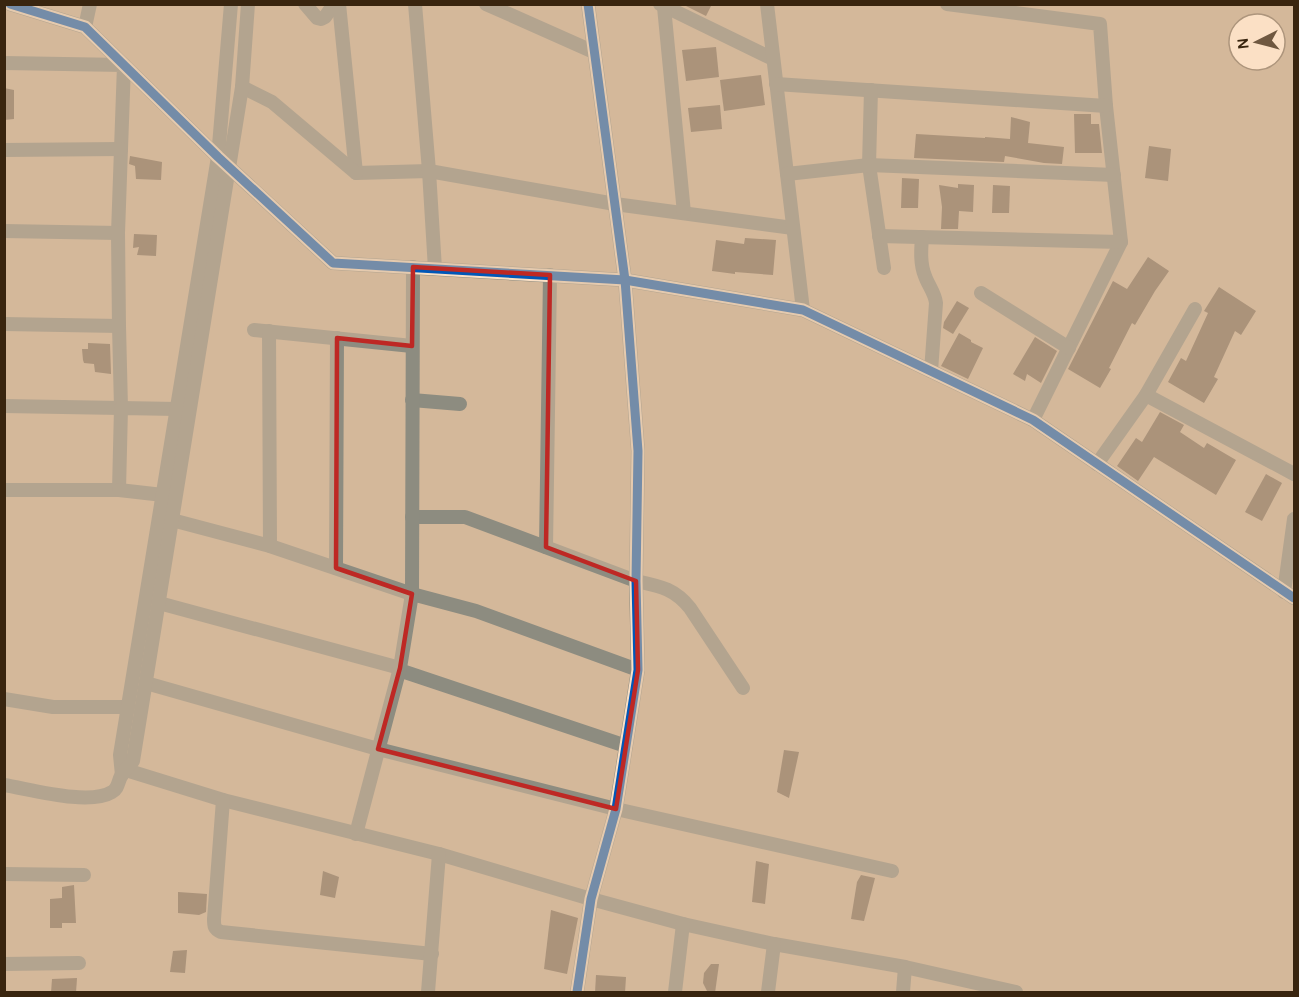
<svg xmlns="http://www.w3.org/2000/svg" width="1299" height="997" font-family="Karla,sans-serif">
<rect width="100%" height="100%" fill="#d4b89a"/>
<g fill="#7a6653">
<path d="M 682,4 L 712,4 L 706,16 Z"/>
<path d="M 716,47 L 719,77 L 686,81 L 682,50 Z"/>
<path d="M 761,75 L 765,105 L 724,111 L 720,80 Z"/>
<path d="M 4,88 L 14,90 L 14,119 L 4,120 Z"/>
<path d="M 720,105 L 722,129 L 691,132 L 688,108 Z"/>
<path d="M 1074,114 L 1091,114 L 1091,124 L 1099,124 L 1102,153 L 1075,153 Z"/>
<path d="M 1011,117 L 1030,122 L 1028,143 L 1064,147 L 1062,164 L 1044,163 L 1005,156 L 1004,162 L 914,158 L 916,134 L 985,138 L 985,137 L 1010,139 Z"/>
<path d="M 1149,146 L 1171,149 L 1168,181 L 1145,178 Z"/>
<path d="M 130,156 L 162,162 L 161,180 L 136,179 L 135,166 L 129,164 Z"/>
<path d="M 902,178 L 919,179 L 918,208 L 901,208 Z"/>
<path d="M 958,184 L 974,185 L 973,212 L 959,211 L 958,229 L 941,229 L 942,207 L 939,185 L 958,188 Z"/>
<path d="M 993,185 L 1010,186 L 1009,213 L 992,213 Z"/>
<path d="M 134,234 L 157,235 L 156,256 L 137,255 L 139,247 L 133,248 Z"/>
<path d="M 745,238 L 776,240 L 773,275 L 735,272 L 735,274 L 712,271 L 716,240 L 744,244 Z"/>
<path d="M 1148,257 L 1169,271 L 1155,291 L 1135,325 L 1132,323 L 1109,368 L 1111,369 L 1100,388 L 1068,369 L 1113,281 L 1127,289 Z"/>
<path d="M 1219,287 L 1256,311 L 1241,335 L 1235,331 L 1214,377 L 1218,379 L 1204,403 L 1168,382 L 1181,358 L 1186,361 L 1208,313 L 1204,311 Z"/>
<path d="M 957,301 L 969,308 L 953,334 L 943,328 L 944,322 Z"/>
<path d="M 959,333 L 971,340 L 971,342 L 983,348 L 968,379 L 941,366 Z"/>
<path d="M 1035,337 L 1057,351 L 1041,383 L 1027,374 L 1025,381 L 1013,374 Z"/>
<path d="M 88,343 L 110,344 L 111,374 L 95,372 L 94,364 L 84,363 L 83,360 L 82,349 L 88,349 Z"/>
<path d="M 1160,412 L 1184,425 L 1180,432 L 1204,448 L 1207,443 L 1236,460 L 1216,495 L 1154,457 L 1138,481 L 1117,466 L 1136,438 L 1142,442 Z"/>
<path d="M 1266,474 L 1282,483 L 1262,521 L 1245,512 Z"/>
<path d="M 784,750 L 799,752 L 789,798 L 777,792 Z"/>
<path d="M 756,861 L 769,864 L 765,904 L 752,902 Z"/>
<path d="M 323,871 L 339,877 L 335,898 L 320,895 Z"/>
<path d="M 861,875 L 875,878 L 864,921 L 851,919 L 857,882 Z"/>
<path d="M 74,885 L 76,923 L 62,923 L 62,928 L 50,928 L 50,899 L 62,898 L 62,887 Z"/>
<path d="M 178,892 L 207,894 L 206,912 L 199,915 L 178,913 Z"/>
<path d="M 551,910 L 578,918 L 567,974 L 544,969 Z"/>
<path d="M 187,950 L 185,973 L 170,972 L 173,951 Z"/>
<path d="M 711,964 L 719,964 L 715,993 L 708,993 L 703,983 L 704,973 Z"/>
<path d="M 596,975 L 626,977 L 625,993 L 595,993 Z"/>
<path d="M 77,978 L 76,993 L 51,993 L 52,979 Z"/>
</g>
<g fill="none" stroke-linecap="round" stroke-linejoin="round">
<g stroke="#8d8c80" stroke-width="14">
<path d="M 10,4 L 85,27 L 218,157 L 333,263 L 625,280 L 803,310 L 1033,420 L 1294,598"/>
<path d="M 305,4 L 317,18 L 321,19 L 325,17 L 334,4"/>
<path d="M 339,4 L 356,173 L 429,171 L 615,204 L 793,228"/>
<path d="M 415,4 L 429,171 L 435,269"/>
<path d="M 486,4 L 594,52"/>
<path d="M 660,4 L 773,59"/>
<path d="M 767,4 L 803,310"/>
<path d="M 947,4 L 1100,24 L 1106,106 L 1121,242 L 1033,420"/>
<path d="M 664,7 L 684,213"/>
<path d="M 85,27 L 90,4"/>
<path d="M 4,63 L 124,65 L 118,233 L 119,326 L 121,408 L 4,406"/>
<path d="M 776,84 L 1106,106"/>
<path d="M 242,87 L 272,102 L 356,173"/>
<path d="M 871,90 L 869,165 L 884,268"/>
<path d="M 4,150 L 121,149"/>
<path d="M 787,174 L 869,165 L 1114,175"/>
<path d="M 4,231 L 118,233"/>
<path d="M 879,236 L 1121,242"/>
<path d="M 922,237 C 921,250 920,264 925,276 C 928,285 935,293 936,303 L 931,371"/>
<path d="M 981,293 L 1069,348"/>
<path d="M 4,324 L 119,326"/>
<path d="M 254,330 L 412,346"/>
<path d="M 269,331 L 270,546"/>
<path d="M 1146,395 L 1195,309"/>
<path d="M 412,400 L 460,404"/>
<path d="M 1097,464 L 1146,395 L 1294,474"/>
<path d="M 4,490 L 119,490 L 121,408 L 177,409"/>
<path d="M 119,490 L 163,495"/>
<path d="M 412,517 L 465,517 L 636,581 C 659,586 674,588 690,608 L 743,688"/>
<path d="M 172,520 L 270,546 L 412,594 L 476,611 L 638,670"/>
<path d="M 546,547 L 550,275"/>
<path d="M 336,568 L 337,338"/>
<path d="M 1284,592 L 1294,519"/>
<path d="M 159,603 L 400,668"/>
<path d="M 399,670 L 626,746"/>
<path d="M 146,683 L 378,749 L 616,809 L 892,871"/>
<path d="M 4,699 L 53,707 L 128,707"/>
<path d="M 126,770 L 223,800 L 439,854 L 591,899 L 683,924 L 774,944 L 905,967 L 1016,992"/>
<path d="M 122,775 L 120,755 L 218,157 L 231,4"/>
<path d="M 4,785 C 30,789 89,806 112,792 C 118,789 118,782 121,776 C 125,771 129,766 133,761 L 242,87 L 248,4"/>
<path d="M 223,800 L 214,919 C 214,926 214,929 221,932 L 432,954"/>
<path d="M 356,834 L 400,668 L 412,594 L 413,267"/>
<path d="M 4,874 L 84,875"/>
<path d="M 4,964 L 79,963"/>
<path d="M 428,992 L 439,854"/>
<path d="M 577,992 L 591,899 L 616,809 L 638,670 L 636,581 L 638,451 L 625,280 L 588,4"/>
<path d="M 675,992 L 683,924"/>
<path d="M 768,992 L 774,944"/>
<path d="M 903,992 L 905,967"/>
</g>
<g stroke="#fbe0c5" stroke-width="13">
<g id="cycleway">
<path d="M 10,4 L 85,27 L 218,157 L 333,263 L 625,280 L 803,310 L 1033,420 L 1294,598"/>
<path d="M 577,992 L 591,899 L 616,809 L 638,670 L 636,581 L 638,451 L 625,280 L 588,4"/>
</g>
</g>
<use href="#cycleway" stroke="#0057b8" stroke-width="9"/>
</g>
<path d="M0 0H1299V997H0ZM 413,267 L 550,275 L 546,547 L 636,581 L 638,670 L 616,809 L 378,749 L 400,668 L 412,594 L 336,568 L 337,338 L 412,346 Z" fill="#d4b89a" fill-opacity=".55" fill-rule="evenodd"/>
<path fill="none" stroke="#be2824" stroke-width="4.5" stroke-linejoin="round" d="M 413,267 L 550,275 L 546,547 L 636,581 L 638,670 L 616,809 L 378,749 L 400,668 L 412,594 L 336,568 L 337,338 L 412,346 Z"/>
<rect width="1299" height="997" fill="none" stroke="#39250f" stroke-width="12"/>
<g transform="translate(1257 42) rotate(264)"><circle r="28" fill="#fbe0c5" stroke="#ad957c" stroke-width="1.5"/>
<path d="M0-4.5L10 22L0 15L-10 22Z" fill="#6f5840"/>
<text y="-9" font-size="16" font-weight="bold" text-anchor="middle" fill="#39250f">N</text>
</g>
</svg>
